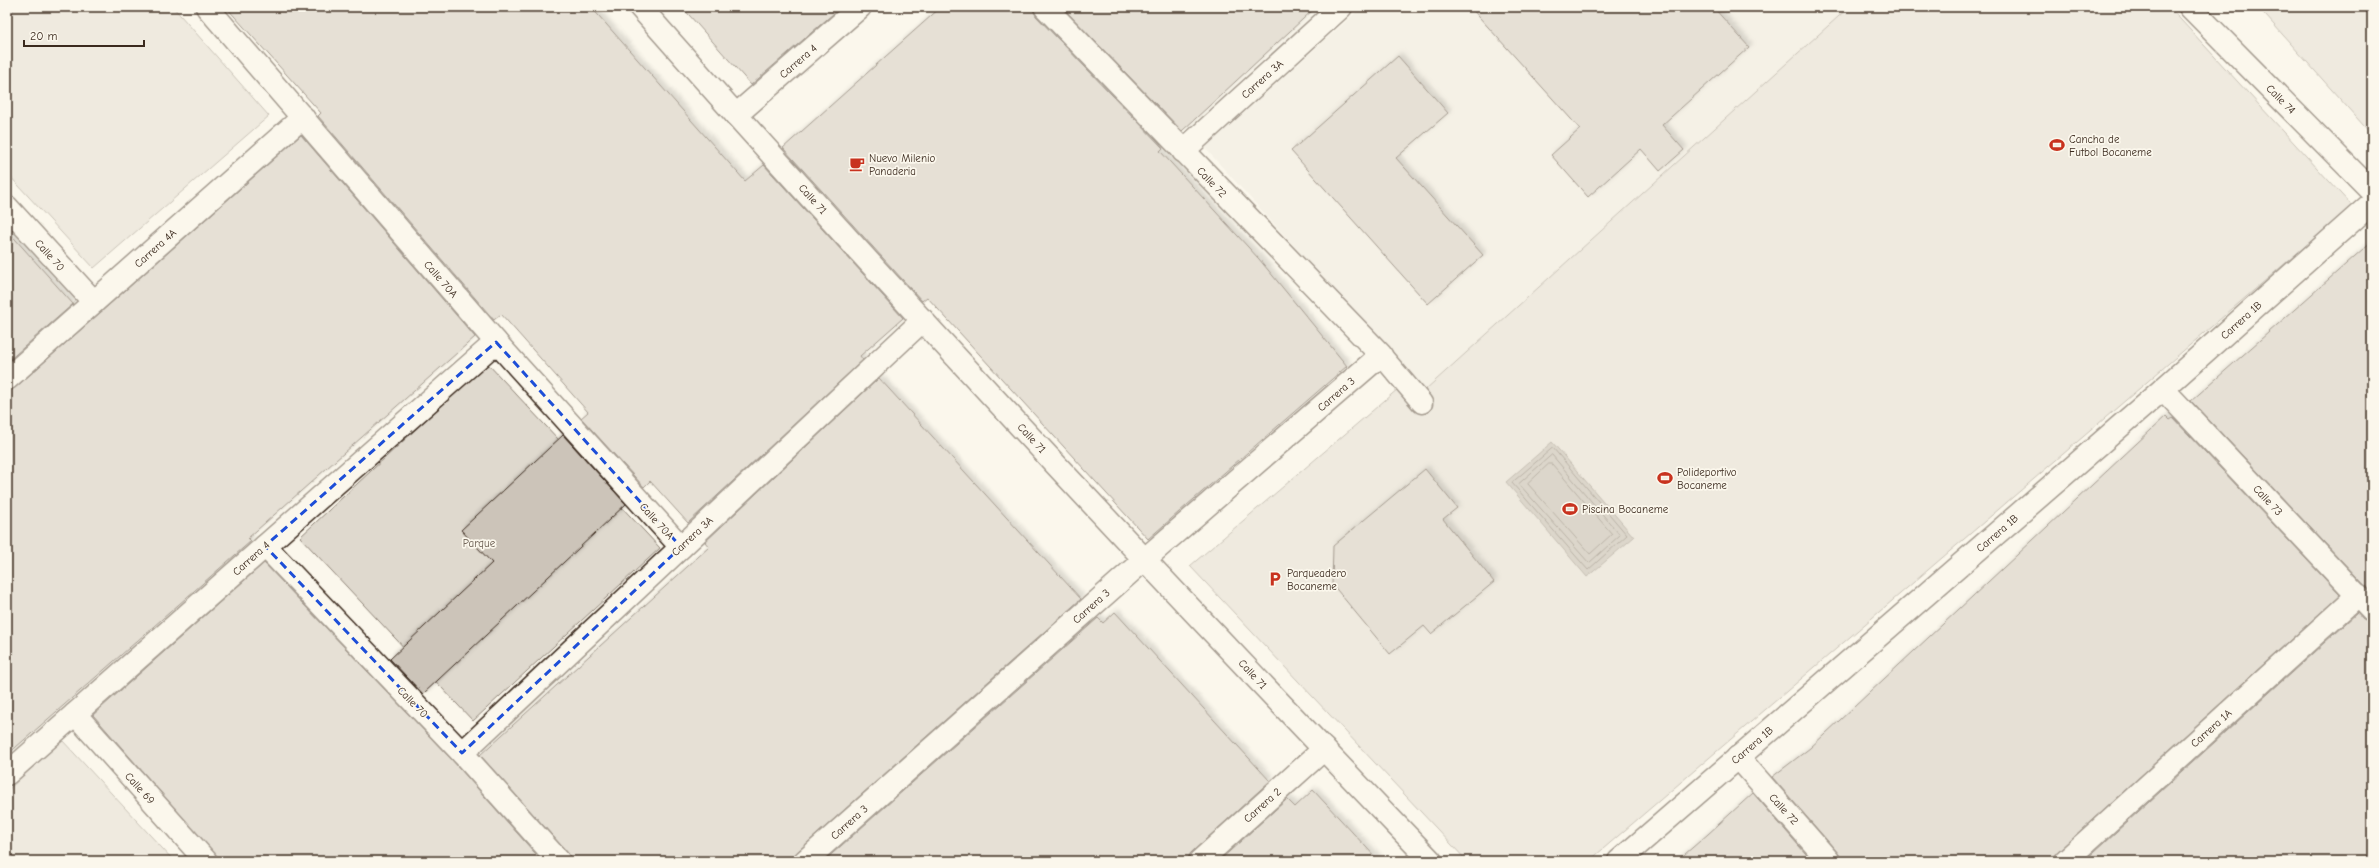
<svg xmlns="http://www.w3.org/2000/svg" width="2379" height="868" font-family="'Comic Neue',sans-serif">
<defs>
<filter id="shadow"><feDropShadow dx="3.5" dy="-3.5" stdDeviation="2" flood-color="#0004"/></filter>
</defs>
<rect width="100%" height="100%" fill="#fbf7ec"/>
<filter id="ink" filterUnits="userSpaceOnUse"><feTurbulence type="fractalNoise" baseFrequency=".025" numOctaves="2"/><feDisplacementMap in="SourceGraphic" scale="8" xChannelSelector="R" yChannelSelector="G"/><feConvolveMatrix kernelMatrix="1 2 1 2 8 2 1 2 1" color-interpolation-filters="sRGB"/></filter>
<g filter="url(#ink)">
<path fill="#ede8dd" d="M 1362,7 L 1849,7 L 1425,390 L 1205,148 Z"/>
<g fill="#dfd9ce" stroke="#8d8276">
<path d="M 16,7 L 173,7 L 269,116 L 94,268 L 7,173 L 7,15 Z"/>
<path d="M 1849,7 L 2169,7 L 2352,206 L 1589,861 L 1467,861 L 1190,566 L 1405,383 L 1425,390 Z"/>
<path d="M 2258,7 L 2372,7 L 2372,135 Z"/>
<path d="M 487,363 L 660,548 L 473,721 L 300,537 Z"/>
<path d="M 62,740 L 174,861 L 7,861 L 7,791 Z"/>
</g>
<path fill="#b6aea2" stroke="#85796d" d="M 1552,442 L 1634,537 L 1587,577 L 1506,482 Z"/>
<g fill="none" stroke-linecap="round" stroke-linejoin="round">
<g stroke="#6c5f53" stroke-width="1">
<path d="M 1553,448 L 1627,535 L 1588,570 L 1512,483 Z"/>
<path d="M 1552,455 L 1620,535 L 1589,563 L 1519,484 Z"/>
<path d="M 1549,464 L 1552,464 L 1612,534 L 1590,554 L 1528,484 Z"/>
</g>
</g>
<g fill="#ccc4b9" stroke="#3b2a1e" filter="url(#shadow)">
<path d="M 226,7 L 591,7 L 745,181 L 764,165 L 903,318 L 860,356 L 863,360 L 688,523 L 650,481 L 644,487 L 581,418 L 588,412 L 501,314 L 494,320 L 318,116 L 321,113 Z"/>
<path d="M 682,7 L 841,7 L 751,85 Z"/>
<path d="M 941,7 L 1033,7 L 1036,16 L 1163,148 L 1160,151 L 1259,259 L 1347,366 L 1148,539 L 927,297 L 922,301 L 783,148 Z"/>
<path d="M 1062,7 L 1316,7 L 1182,131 Z"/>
<path d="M 1470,7 L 1713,7 L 1749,47 L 1662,125 L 1684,150 L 1660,171 L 1641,149 L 1588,197 L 1551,155 L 1580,129 Z"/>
<path d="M 1398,56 L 1448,113 L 1396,158 L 1483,255 L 1428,304 L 1291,151 Z"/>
<path d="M 301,135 L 475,337 L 248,538 L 251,541 L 7,755 L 7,391 L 15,388 Z"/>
<path d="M 7,230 L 73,304 L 7,362 Z"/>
<path d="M 2372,241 L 2372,593 L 2191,401 Z"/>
<path d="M 879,378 L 1081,599 L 797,852 L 793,861 L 571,861 L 568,853 L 480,755 L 709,547 L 705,542 Z"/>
<path d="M 2166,416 L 2170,420 L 2173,418 L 2340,595 L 2057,852 L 2053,861 L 1841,861 L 1838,853 L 1772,777 L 1810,748 Z"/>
<path d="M 563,435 L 626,504 L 423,694 L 390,659 L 492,563 L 461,530 Z"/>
<path d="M 1425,469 L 1457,508 L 1443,519 L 1494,582 L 1431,634 L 1424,626 L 1390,654 L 1332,584 L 1333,546 Z"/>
<path d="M 264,563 L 453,761 L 542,861 L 221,861 L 93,715 Z"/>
<path d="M 1115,612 L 1270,781 L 1192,852 L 1188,861 L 824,861 L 1098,618 L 1103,623 Z"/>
<path d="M 2357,613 L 2363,620 L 2372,623 L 2372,861 L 2084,861 Z"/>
<path d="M 1313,790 L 1379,861 L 1219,861 L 1287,799 L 1295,807 Z"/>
<path d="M 1753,793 L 1812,861 L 1677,861 L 1708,834 Z"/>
</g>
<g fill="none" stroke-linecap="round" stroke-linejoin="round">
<g stroke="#3b2a1e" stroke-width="23">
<path id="service" d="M 1381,355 L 1422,403"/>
</g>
<g stroke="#3b2a1e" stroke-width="25">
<g id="minor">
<path d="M 207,7 L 496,342 L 681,547"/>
<path d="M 640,7 C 897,298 1162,581 1431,861"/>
<path d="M 2190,7 L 2372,191"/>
<path d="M 736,115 L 860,7"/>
<path d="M 1183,151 L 1341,7"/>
<path d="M 7,207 L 94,302"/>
<path d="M 7,379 L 303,117"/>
<path d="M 2163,389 L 2372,611"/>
<path d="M 265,546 L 462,753 L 559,861"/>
<path d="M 75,714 L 206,861"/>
<path d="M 462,753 L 923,320"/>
<path d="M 1738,757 L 1829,861"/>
<path d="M 7,774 L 496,342"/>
<path d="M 805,861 L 1145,559 L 1381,355 L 1045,7"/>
<path d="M 1200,861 L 1324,749"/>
<path d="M 1619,861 L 2163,389 L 2372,203"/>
<path d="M 2065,861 L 2358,595"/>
</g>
</g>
<use href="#service" stroke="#fbf7ec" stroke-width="20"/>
<use href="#minor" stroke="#fbf7ec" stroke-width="22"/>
</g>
</g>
<path d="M0 0H2379V868H0ZM 496,342 L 681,547 L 462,753 L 265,546 Z" fill="#fbf7ec" fill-opacity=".55" fill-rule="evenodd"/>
<path fill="none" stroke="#1d4ed8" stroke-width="3" stroke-dasharray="8 5" stroke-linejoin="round" d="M 496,342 L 681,547 L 462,753 L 265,546 Z"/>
<defs>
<g id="stadium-bare" transform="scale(1.2)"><path d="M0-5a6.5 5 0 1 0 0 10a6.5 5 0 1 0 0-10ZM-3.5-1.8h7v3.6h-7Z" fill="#c8321e" stroke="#fbf7ec" stroke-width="2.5" paint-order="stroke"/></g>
<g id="cafe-bare" transform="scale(1.2)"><path d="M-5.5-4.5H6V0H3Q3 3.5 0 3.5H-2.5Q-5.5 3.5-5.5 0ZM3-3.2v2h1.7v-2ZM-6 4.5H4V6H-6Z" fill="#c8321e" stroke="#fbf7ec" stroke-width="2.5" paint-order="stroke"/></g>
<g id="parking-bare" transform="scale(1.2)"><path d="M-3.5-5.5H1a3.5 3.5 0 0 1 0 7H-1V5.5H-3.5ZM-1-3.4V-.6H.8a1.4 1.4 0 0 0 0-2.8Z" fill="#c8321e" stroke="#fbf7ec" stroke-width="2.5" paint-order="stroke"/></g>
</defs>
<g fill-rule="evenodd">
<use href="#stadium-bare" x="2057" y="145"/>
<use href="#cafe-bare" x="857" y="164"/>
<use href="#stadium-bare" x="1665" y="478"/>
<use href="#stadium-bare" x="1570" y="509"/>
<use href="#parking-bare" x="1275" y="579"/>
</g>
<g text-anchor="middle" stroke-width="3.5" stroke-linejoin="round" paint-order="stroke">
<g font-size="11" fill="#3b2a1e" stroke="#fbf7ec">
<text transform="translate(798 61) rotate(-41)" y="4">Carrera 4</text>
<text transform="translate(1262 79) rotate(-42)" y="4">Carrera 3A</text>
<text transform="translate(2281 99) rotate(45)" y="4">Calle 74</text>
<text transform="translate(1212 182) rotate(46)" y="4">Calle 72</text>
<text transform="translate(813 199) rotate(48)" y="4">Calle 71</text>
<text transform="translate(155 248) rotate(-42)" y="4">Carrera 4A</text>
<text transform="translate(50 255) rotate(48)" y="4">Calle 70</text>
<text transform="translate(441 279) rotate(49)" y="4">Calle 70A</text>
<text transform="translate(2241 320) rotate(-42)" y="4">Carrera 1B</text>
<text transform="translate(1336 394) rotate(-41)" y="4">Carrera 3</text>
<text transform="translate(1032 438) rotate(47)" y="4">Calle 71</text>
<text transform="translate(2268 500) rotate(47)" y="4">Calle 73</text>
<text transform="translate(657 521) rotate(48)" y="4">Calle 70A</text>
<text transform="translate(1997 533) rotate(-41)" y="4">Carrera 1B</text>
<text transform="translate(692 536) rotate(-43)" y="4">Carrera 3A</text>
<text transform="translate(251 558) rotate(-42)" y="4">Carrera 4</text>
<text transform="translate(1091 606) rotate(-42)" y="4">Carrera 3</text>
<text transform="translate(1253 674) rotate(47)" y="4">Calle 71</text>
<text transform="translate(413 702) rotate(46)" y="4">Calle 70</text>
<text transform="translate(2211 728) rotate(-42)" y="4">Carrera 1A</text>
<text transform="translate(1752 745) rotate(-41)" y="4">Carrera 1B</text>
<text transform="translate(140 788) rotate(48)" y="4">Calle 69</text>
<text transform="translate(1262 805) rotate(-42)" y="4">Carrera 2</text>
<text transform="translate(1784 809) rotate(48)" y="4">Calle 72</text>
<text transform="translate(849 822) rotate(-42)" y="4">Carrera 3</text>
</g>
<g font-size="11" fill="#3b2a1e" stroke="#fbf7ec" text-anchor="start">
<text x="2069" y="143">Cancha de<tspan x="2069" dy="13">Futbol Bocaneme</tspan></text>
<text x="869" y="162">Nuevo Milenio<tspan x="869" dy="13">Panaderia</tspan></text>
<text x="1677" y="476">Polideportivo<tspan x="1677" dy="13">Bocaneme</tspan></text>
<text x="1582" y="513">Piscina Bocaneme</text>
<text x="1287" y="577">Parqueadero<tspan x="1287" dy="13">Bocaneme</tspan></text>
</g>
<g font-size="11" fill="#64564a" stroke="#fbf7ec">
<text x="479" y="547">Parque</text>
</g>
</g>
<rect width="2379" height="868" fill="none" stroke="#fbf7ec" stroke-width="24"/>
<rect x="12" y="12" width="2355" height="844" fill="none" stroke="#3b2a1e" stroke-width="1.5" filter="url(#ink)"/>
<path d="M24 40v6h120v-6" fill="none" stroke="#3b2a1e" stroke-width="2"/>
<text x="30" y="40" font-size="12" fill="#3b2a1e" stroke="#fbf7ec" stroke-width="3" paint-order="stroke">20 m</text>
</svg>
